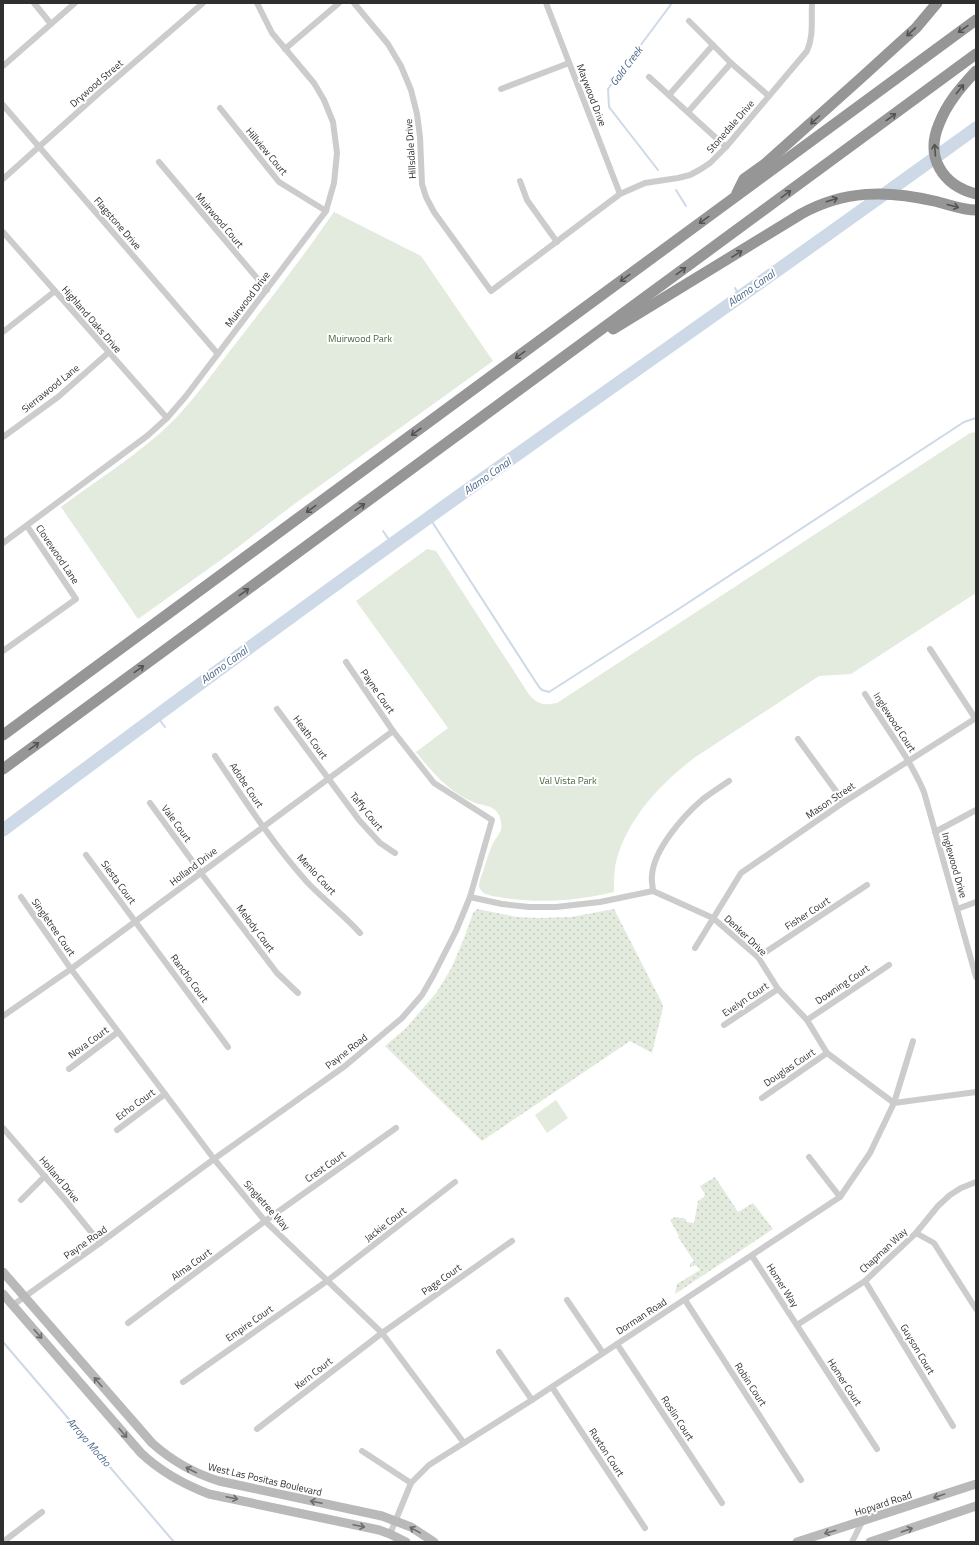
<svg xmlns="http://www.w3.org/2000/svg" width="979" height="1545" font-family="'Titillium Web',sans-serif">
<defs>
<pattern id="grass-dots" width="8" height="8" patternUnits="userSpaceOnUse"><rect width="8" height="8" fill="#e3eade"/><path d="M2 2h.1M6 6h.1" fill="none" stroke="#c3c9bf" stroke-width="1.8" stroke-linecap="round"/></pattern>
</defs>
<rect width="100%" height="100%" fill="#fff"/>
<g fill="url(#grass-dots)">
<path d="M 477,909 L 517,917 L 539,918 L 571,917 L 614,909 L 662,1003 L 663,1008 L 652,1053 L 630,1041 L 482,1141 L 385,1046 L 406,1028 L 437,992 L 452,967 L 464,938 L 473,913 Z"/>
<path d="M 715,1177 L 738,1212 L 753,1203 L 773,1229 L 675,1294 L 677,1284 L 700,1270 L 696,1265 L 690,1267 L 690,1264 L 694,1261 L 678,1237 L 679,1236 L 670,1220 L 675,1217 L 686,1219 L 686,1222 L 694,1223 L 698,1201 L 704,1197 L 705,1194 L 700,1186 Z"/>
</g>
<g fill="#e3eade">
<path d="M 334,212 L 421,256 L 493,361 L 293,505 L 225,557 L 138,619 L 61,507 C 93,483 128,461 158,435 C 185,412 207,381 229,352 C 265,306 301,260 334,212 Z"/>
<path d="M 976,432 L 976,593 L 851,674 L 819,676 L 694,758 C 660,784 627,819 616,862 C 614,871 614,883 614,892 C 576,901 538,904 499,897 C 492,896 481,895 479,886 C 479,882 481,876 483,872 C 486,862 489,852 493,843 C 495,839 499,835 501,830 C 502,825 501,820 499,815 C 493,804 482,806 473,802 C 449,792 432,772 416,752 L 448,728 L 356,601 L 427,549 L 436,551 L 530,696 C 541,706 544,705 557,703 L 970,433 Z"/>
<path d="M 556,1100 L 568,1118 L 547,1133 L 535,1115 Z"/>
</g>
<g fill="none" stroke-linecap="round" stroke-linejoin="round">
<g stroke="#cdd9e7" stroke-width="2">
<path d="M 658,170 L 609,107 L 608,89 L 672,3"/>
<path d="M 676,190 L 686,206"/>
<path d="M 735,288 L 740,297"/>
<path d="M 429,517 L 539,687 L 542,690 L 549,692 L 677,610 L 964,422 L 976,418"/>
<path d="M 383,531 L 392,544"/>
<path d="M 156,715 L 165,727"/>
<path d="M 3,1342 L 174,1542"/>
</g>
<path stroke="#cdd9e7" stroke-width="13" d="M 3,830 C 145,724 287,619 431,516 C 612,386 796,259 976,128"/>
<g stroke="#ccc" stroke-width="6">
<path d="M 34,3 L 51,24"/>
<path d="M 354,3 L 388,44 L 401,66 L 411,90 L 417,114 L 420,137 L 422,184 L 426,197 L 434,212 L 491,291 L 620,194 L 645,183 L 678,178 L 690,175 L 701,169 L 710,163 L 726,147 L 807,51 C 814,36 811,19 812,3"/>
<path d="M 546,3 L 620,194"/>
<path d="M 689,21 L 731,63 L 769,96"/>
<path d="M 285,49 L 339,3"/>
<path d="M 3,66 L 75,3"/>
<path d="M 649,77 L 726,147"/>
<path d="M 501,89 L 569,63"/>
<path d="M 669,95 L 713,45"/>
<path d="M 3,105 L 218,354"/>
<path d="M 220,108 L 279,182 L 326,211"/>
<path d="M 688,112 L 731,63"/>
<path d="M 159,162 L 267,290"/>
<path d="M 3,179 L 99,93 L 203,3"/>
<path d="M 520,181 L 527,200 L 557,242"/>
<path d="M 3,232 L 167,418"/>
<path d="M 3,332 L 55,291"/>
<path d="M 3,437 L 58,397 L 108,353"/>
<path d="M 3,543 L 147,436 L 167,418 L 186,396 L 326,211 L 334,183 L 337,153 L 333,122 L 324,100 L 314,83 L 272,33 L 257,3"/>
<path d="M 930,649 L 975,718"/>
<path d="M 3,651 L 76,599 L 27,526"/>
<path d="M 865,694 C 885,726 909,757 924,792 L 976,977"/>
<path d="M 277,709 L 359,820 L 380,843 L 395,853"/>
<path d="M 798,739 L 844,802"/>
<path d="M 215,756 C 244,799 272,843 307,882 C 324,900 344,915 360,933"/>
<path d="M 150,803 L 201,873 L 277,973 L 298,993"/>
<path d="M 935,832 L 976,810"/>
<path d="M 86,855 L 228,1047"/>
<path d="M 653,891 C 653,886 651,881 652,876 C 653,850 684,815 703,799 C 711,793 720,787 729,781"/>
<path d="M 21,897 L 71,969 L 214,1159 L 265,1221 L 382,1333 L 464,1443"/>
<path d="M 470,897 L 502,904 L 529,907 L 556,907 L 600,902 L 653,891 L 713,918 L 758,957 L 778,989 L 807,1020 L 827,1053 L 894,1103 L 976,1092"/>
<path d="M 957,909 L 976,902"/>
<path d="M 695,948 L 741,873 L 844,802 L 976,718"/>
<path d="M 758,957 L 867,885"/>
<path d="M 3,1016 L 71,969 L 393,731"/>
<path d="M 807,1020 L 889,965"/>
<path d="M 724,1025 L 778,989"/>
<path d="M 69,1069 L 118,1032"/>
<path d="M 762,1098 L 827,1053"/>
<path d="M 3,1128 L 66,1201 L 100,1243"/>
<path d="M 117,1130 L 165,1094"/>
<path d="M 809,1157 L 840,1197"/>
<path d="M 21,1200 L 45,1176"/>
<path d="M 916,1233 L 934,1243 L 976,1309"/>
<path d="M 752,1256 L 877,1449"/>
<path d="M 865,1281 L 953,1426"/>
<path d="M 567,1300 L 603,1353"/>
<path d="M 685,1300 L 801,1480"/>
<path d="M 13,1305 L 100,1243 L 214,1159 L 345,1066 L 402,1018 L 422,995 L 433,976 L 456,931 L 470,897 L 492,820 L 434,783 L 393,731 L 346,662"/>
<path d="M 128,1323 L 265,1221 L 396,1128"/>
<path d="M 797,1325 L 865,1281 L 916,1233 L 938,1206 L 950,1195 L 961,1188 L 976,1182"/>
<path d="M 617,1344 L 722,1503"/>
<path d="M 499,1352 L 532,1400"/>
<path d="M 183,1382 L 327,1281 L 455,1182"/>
<path d="M 552,1387 L 645,1528"/>
<path d="M 257,1429 L 382,1333 L 512,1241"/>
<path d="M 362,1451 L 411,1483"/>
<path d="M 390,1534 L 411,1483 L 429,1465 L 532,1400 L 840,1197 L 870,1153 L 894,1103 L 913,1041"/>
<path d="M 3,1542 L 42,1512"/>
<path d="M 852,1542 L 862,1522"/>
</g>
<g stroke="#b9b9b9" stroke-width="9">
<path d="M 3,1272 L 152,1443 C 172,1461 193,1473 219,1481 L 382,1516 L 411,1527 L 434,1542"/>
<path d="M 3,1294 L 141,1453 C 161,1472 183,1484 209,1494 L 379,1530 L 390,1534 L 406,1542"/>
<path d="M 797,1542 L 976,1484"/>
<path d="M 870,1542 L 976,1506"/>
</g>
<g stroke="#969696" stroke-width="11">
<path d="M 976,71 C 961,87 947,103 939,124 C 925,157 942,185 976,194"/>
<path d="M 737,193 L 744,179 L 765,164 L 861,78 L 916,28 L 937,3"/>
<path d="M 613,329 L 801,214 C 844,190 887,190 934,201 C 948,204 962,210 976,210"/>
<path d="M 3,735 L 976,20"/>
<path d="M 3,769 L 976,54"/>
</g>
</g>
<defs><path id="oneway-shaft" d="M-6 0H5M1.5-3L5.5 0L1.5 3" fill="none" stroke-width="1.6" stroke-linecap="round" stroke-linejoin="round"/></defs>
<g stroke="#535353">
<use href="#oneway-shaft" transform="translate(963 29) rotate(145)"/>
<use href="#oneway-shaft" transform="translate(911 32) rotate(137)"/>
<use href="#oneway-shaft" transform="translate(960 89) rotate(-51)"/>
<use href="#oneway-shaft" transform="translate(891 117) rotate(-36)"/>
<use href="#oneway-shaft" transform="translate(815 120) rotate(138)"/>
<use href="#oneway-shaft" transform="translate(935 150) rotate(-94)"/>
<use href="#oneway-shaft" transform="translate(786 194) rotate(-36)"/>
<use href="#oneway-shaft" transform="translate(832 200) rotate(-18)"/>
<use href="#oneway-shaft" transform="translate(953 206) rotate(15)"/>
<use href="#oneway-shaft" transform="translate(704 220) rotate(144)"/>
<use href="#oneway-shaft" transform="translate(737 254) rotate(-31)"/>
<use href="#oneway-shaft" transform="translate(681 271) rotate(-36)"/>
<use href="#oneway-shaft" transform="translate(625 278) rotate(144)"/>
<use href="#oneway-shaft" transform="translate(520 355) rotate(144)"/>
<use href="#oneway-shaft" transform="translate(416 432) rotate(144)"/>
<use href="#oneway-shaft" transform="translate(360 507) rotate(-36)"/>
<use href="#oneway-shaft" transform="translate(311 509) rotate(144)"/>
<use href="#oneway-shaft" transform="translate(244 592) rotate(-36)"/>
<use href="#oneway-shaft" transform="translate(139 669) rotate(-36)"/>
<use href="#oneway-shaft" transform="translate(34 746) rotate(-36)"/>
</g>
<g stroke="#6d6d6d">
<use href="#oneway-shaft" transform="translate(38 1334) rotate(49)"/>
<use href="#oneway-shaft" transform="translate(98 1382) rotate(-131)"/>
<use href="#oneway-shaft" transform="translate(123 1433) rotate(49)"/>
<use href="#oneway-shaft" transform="translate(191 1470) rotate(-153)"/>
<use href="#oneway-shaft" transform="translate(939 1496) rotate(161)"/>
<use href="#oneway-shaft" transform="translate(232 1498) rotate(12)"/>
<use href="#oneway-shaft" transform="translate(316 1502) rotate(-168)"/>
<use href="#oneway-shaft" transform="translate(359 1526) rotate(12)"/>
<use href="#oneway-shaft" transform="translate(415 1530) rotate(-151)"/>
<use href="#oneway-shaft" transform="translate(907 1530) rotate(-19)"/>
<use href="#oneway-shaft" transform="translate(830 1532) rotate(163)"/>
</g>
<g text-anchor="middle" stroke-width="4" stroke-linejoin="round" paint-order="stroke">
<g font-size="10" fill="#2f2f2f" stroke="#fff">
<text transform="translate(96 83) rotate(-41)" y="4">Drywood Street</text>
<text transform="translate(592 95) rotate(69)" y="4">Maywood Drive</text>
<text transform="translate(730 126) rotate(-49)" y="4">Stonedale Drive</text>
<text transform="translate(410 149) rotate(-94)" y="4">Hillsdale Drive</text>
<text transform="translate(267 151) rotate(50)" y="4">Hillview Court</text>
<text transform="translate(220 220) rotate(50)" y="4">Muirwood Court</text>
<text transform="translate(118 223) rotate(49)" y="4">Flagstone Drive</text>
<text transform="translate(247 299) rotate(-53)" y="4">Muirwood Drive</text>
<text transform="translate(92 319) rotate(49)" y="4">Highland Oaks Drive</text>
<text transform="translate(50 388) rotate(-39)" y="4">Sierrawood Lane</text>
<text transform="translate(58 554) rotate(56)" y="4">Clovewood Lane</text>
<text transform="translate(378 691) rotate(55)" y="4">Payne Court</text>
<text transform="translate(895 722) rotate(57)" y="4">Inglewood Court</text>
<text transform="translate(311 737) rotate(54)" y="4">Heath Court</text>
<text transform="translate(247 785) rotate(56)" y="4">Adobe Court</text>
<text transform="translate(830 800) rotate(-34)" y="4">Mason Street</text>
<text transform="translate(367 811) rotate(51)" y="4">Taffy Court</text>
<text transform="translate(177 823) rotate(54)" y="4">Vale Court</text>
<text transform="translate(955 865) rotate(74)" y="4">Inglewood Drive</text>
<text transform="translate(193 866) rotate(-37)" y="4">Holland Drive</text>
<text transform="translate(317 874) rotate(47)" y="4">Menlo Court</text>
<text transform="translate(119 882) rotate(54)" y="4">Siesta Court</text>
<text transform="translate(807 913) rotate(-33)" y="4">Fisher Court</text>
<text transform="translate(54 927) rotate(55)" y="4">Singletree Court</text>
<text transform="translate(256 928) rotate(53)" y="4">Melody Court</text>
<text transform="translate(746 935) rotate(43)" y="4">Denker Drive</text>
<text transform="translate(190 978) rotate(54)" y="4">Rancho Court</text>
<text transform="translate(842 984) rotate(-34)" y="4">Downing Court</text>
<text transform="translate(745 999) rotate(-34)" y="4">Evelyn Court</text>
<text transform="translate(88 1042) rotate(-36)" y="4">Nova Court</text>
<text transform="translate(346 1051) rotate(-38)" y="4">Payne Road</text>
<text transform="translate(789 1067) rotate(-34)" y="4">Douglas Court</text>
<text transform="translate(135 1104) rotate(-36)" y="4">Echo Court</text>
<text transform="translate(325 1166) rotate(-35)" y="4">Crest Court</text>
<text transform="translate(60 1179) rotate(50)" y="4">Holland Drive</text>
<text transform="translate(267 1205) rotate(48)" y="4">Singletree Way</text>
<text transform="translate(385 1224) rotate(-38)" y="4">Jackie Court</text>
<text transform="translate(85 1242) rotate(-35)" y="4">Payne Road</text>
<text transform="translate(883 1250) rotate(-43)" y="4">Chapman Way</text>
<text transform="translate(191 1264) rotate(-36)" y="4">Alma Court</text>
<text transform="translate(441 1279) rotate(-35)" y="4">Page Court</text>
<text transform="translate(783 1285) rotate(57)" y="4">Homer Way</text>
<text transform="translate(641 1316) rotate(-33)" y="4">Dorman Road</text>
<text transform="translate(249 1323) rotate(-35)" y="4">Empire Court</text>
<text transform="translate(918 1349) rotate(59)" y="4">Guyson Court</text>
<text transform="translate(313 1373) rotate(-38)" y="4">Kern Court</text>
<text transform="translate(845 1382) rotate(57)" y="4">Homer Court</text>
<text transform="translate(751 1384) rotate(57)" y="4">Robin Court</text>
<text transform="translate(678 1418) rotate(57)" y="4">Roslin Court</text>
<text transform="translate(607 1452) rotate(57)" y="4">Ruxton Court</text>
<text transform="translate(265 1479) rotate(13)" y="4">West Las Positas Boulevard</text>
<text transform="translate(883 1503) rotate(-18)" y="4">Hopyard Road</text>
</g>
<g font-size="10" fill="#4c6542" stroke="#fff">
<text x="360" y="342">Muirwood Park</text>
<text x="568" y="784">Val Vista Park</text>
</g>
<g font-size="11" font-style="italic" fill="#476386" stroke="#fff">
<text transform="translate(626 66) rotate(-53)" y="4">Gold Creek</text>
<text transform="translate(751 288) rotate(-35)" y="4">Alamo Canal</text>
<text transform="translate(487 476) rotate(-35)" y="4">Alamo Canal</text>
<text transform="translate(224 665) rotate(-36)" y="4">Alamo Canal</text>
<text transform="translate(89 1442) rotate(49)" y="4">Arroyo Mocho</text>
</g>
</g>
<rect width="979" height="1545" fill="none" stroke="#2f2f2f" stroke-width="8"/>
</svg>
